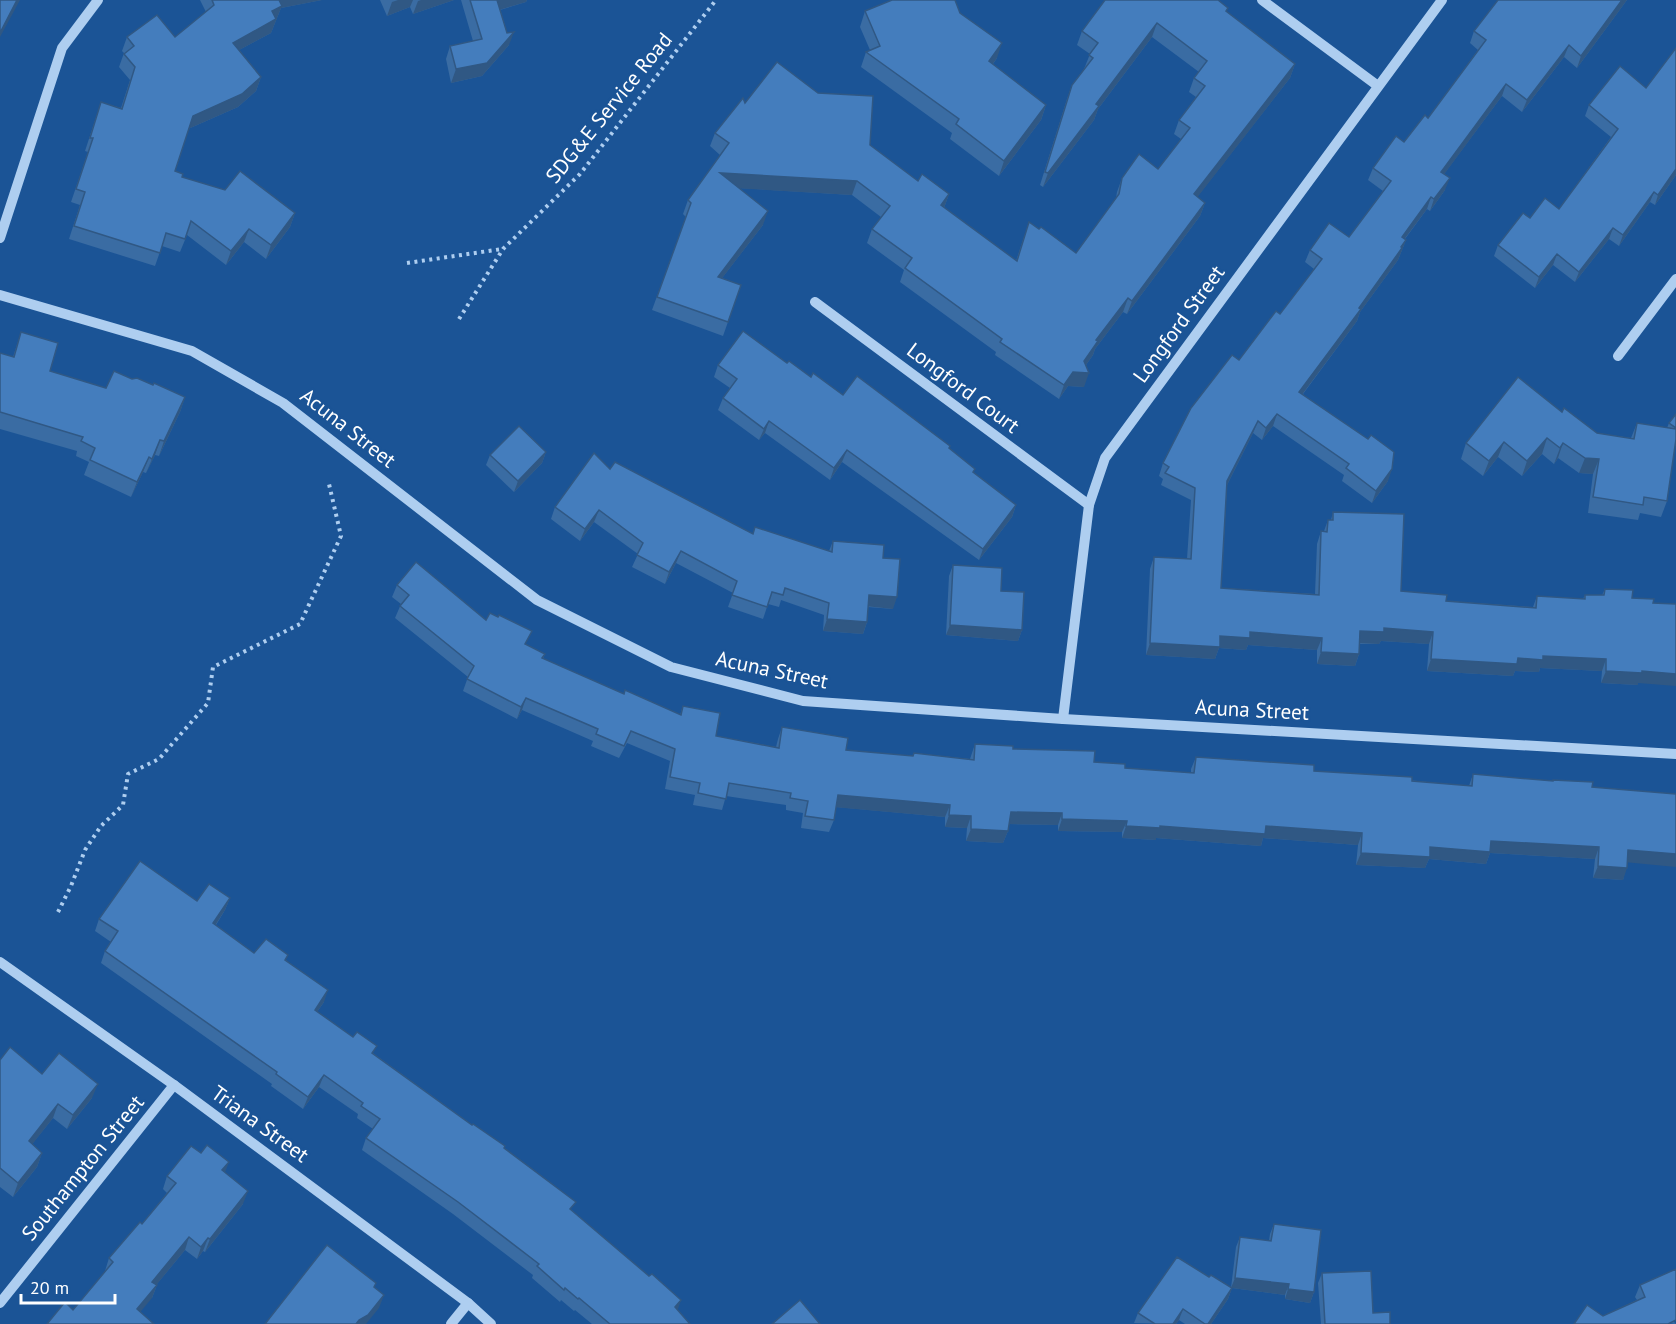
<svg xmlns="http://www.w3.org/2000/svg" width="1676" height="1324" font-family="'PT Sans',sans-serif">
<rect width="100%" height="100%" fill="#1b5496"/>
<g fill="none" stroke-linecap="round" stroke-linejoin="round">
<g stroke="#aecef0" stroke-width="4" stroke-dasharray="3 4.5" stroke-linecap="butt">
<path d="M 407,263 L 502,249"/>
<path d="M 459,319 L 503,249 L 580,174 L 716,0"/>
<path d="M 58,912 L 71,886 L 85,850 L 101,826 L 123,805 L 128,774 L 159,759 L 208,703 L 213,667 L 300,624 L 341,536 L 329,484"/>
</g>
<g stroke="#aecef0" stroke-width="10">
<path d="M 1262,0 L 1378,86"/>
<path d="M 0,238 L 62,48 L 98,0"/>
<path d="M 0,295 L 192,351 L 283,403 L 537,600 L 671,667 L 803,701 L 1063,719 L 1676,754"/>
<path d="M 815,302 L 1089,505"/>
<path d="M 1618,356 L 1676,279"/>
<path d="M 1063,719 L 1089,505 L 1105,458 L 1442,0"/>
<path d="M 0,962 L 174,1085 L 468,1303 L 491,1324"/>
<path d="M 0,1303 L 174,1085"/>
<path d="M 451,1324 L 468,1303"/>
</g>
</g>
<g fill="#3a6ca3">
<path d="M 200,0 L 322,0 L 281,8 L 271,33 L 239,50 L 261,77 L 256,91 L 238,107 L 188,129 L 175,171 L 182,177 L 295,213 L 290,227 L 266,259 L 244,242 L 226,265 L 187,235 L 180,252 L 162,246 L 155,266 L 69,239 L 80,205 L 71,202 L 88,152 L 85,151 L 101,102 L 121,108 L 130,80 L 119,67 L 124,53 L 122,51 L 127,37 L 175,37 L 206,12 Z"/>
<path d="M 380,0 L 454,0 L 413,14 L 410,7 L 387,16 Z"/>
<path d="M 461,0 L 527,0 L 526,2 L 500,10 L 509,45 L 482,76 L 451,83 L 446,59 L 450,46 L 473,41 Z"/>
<path d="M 1498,0 L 1627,0 L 1577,68 L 1564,57 L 1522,112 L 1502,96 L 1444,174 L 1445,190 L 1430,211 L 1427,209 L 1405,239 L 1406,240 L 1398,260 L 1360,312 L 1357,321 L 1303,394 L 1388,481 L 1372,503 L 1342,481 L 1344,475 L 1273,426 L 1262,440 L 1253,433 L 1227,485 L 1221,588 L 1315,594 L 1317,544 L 1321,531 L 1324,531 L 1328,520 L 1331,520 L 1333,512 L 1401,591 L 1446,601 L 1533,607 L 1537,596 L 1583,599 L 1585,595 L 1602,595 L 1605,589 L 1632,598 L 1638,683 L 1638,685 L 1601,683 L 1602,671 L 1540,668 L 1539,672 L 1515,671 L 1513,676 L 1427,671 L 1429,644 L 1381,641 L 1379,644 L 1359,644 L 1359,654 L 1355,666 L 1317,664 L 1317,650 L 1248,645 L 1246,650 L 1219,648 L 1215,659 L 1146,655 L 1150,569 L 1154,557 L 1187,559 L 1191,500 L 1161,485 L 1163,479 L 1159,476 L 1163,463 L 1239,360 L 1280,314 L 1314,269 L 1305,262 L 1310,250 L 1349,237 L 1383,191 L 1368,180 L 1373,168 L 1404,142 L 1428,118 L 1478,50 L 1470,43 L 1474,31 Z"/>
<path d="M 865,11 L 960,13 L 997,58 L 993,64 L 1046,105 L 1041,120 L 999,176 L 950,139 L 952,133 L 861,67 L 866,52 L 870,50 L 860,27 Z"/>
<path d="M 1227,12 L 1295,64 L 1290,78 L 1197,197 L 1205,203 L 1200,216 L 1127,314 L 1123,312 L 1095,349 L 1093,355 L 1086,365 L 1084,387 L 1068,386 L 1059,399 L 995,355 L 996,352 L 900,282 L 904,270 L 867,243 L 872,229 L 881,217 L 852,195 L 739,188 L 763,225 L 722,278 L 741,285 L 723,336 L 652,310 L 686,217 L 683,214 L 688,200 L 720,155 L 710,146 L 715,133 L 745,103 L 870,145 L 918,181 L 949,194 L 944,208 L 1016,261 L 1029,222 L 1076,253 L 1116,198 L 1117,192 L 1122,178 L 1158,169 L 1181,139 L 1174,134 L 1179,120 L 1196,97 L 1189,92 L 1194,78 L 1199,72 L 1152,37 L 1098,109 L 1094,120 L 1043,187 L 1040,185 L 1067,99 L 1072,85 L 1084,69 L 1090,54 L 1077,45 L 1082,31 Z"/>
<path d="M 1589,105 L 1676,175 L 1655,205 L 1650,202 L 1619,246 L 1609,239 L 1575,282 L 1553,265 L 1535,288 L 1494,256 L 1498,245 L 1530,218 L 1559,209 L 1611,137 L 1585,116 Z"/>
<path d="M 21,332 L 50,371 L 106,388 L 132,379 L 153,385 L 185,397 L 180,412 L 159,456 L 155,455 L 146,473 L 143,472 L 131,497 L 84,475 L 89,462 L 76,456 L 77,451 L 0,429 L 0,353 L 13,357 Z"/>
<path d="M 787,363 L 843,395 L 950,446 L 949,449 L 973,473 L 1016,505 L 1012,517 L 979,560 L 842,462 L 830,480 L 765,433 L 759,440 L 718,410 L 723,398 L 730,388 L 714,377 L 718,365 Z"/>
<path d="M 1676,414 L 1676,446 L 1675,445 L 1667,501 L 1661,517 L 1640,513 L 1638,520 L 1588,513 L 1593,474 L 1579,473 L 1558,458 L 1554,464 L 1542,454 L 1522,476 L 1498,457 L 1483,476 L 1461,459 L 1466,443 L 1597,433 L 1631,438 L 1637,423 L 1667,428 L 1669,423 Z"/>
<path d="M 546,452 L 542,463 L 514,492 L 486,465 L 490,455 Z"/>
<path d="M 610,469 L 752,534 L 829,551 L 833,541 L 883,558 L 893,609 L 868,607 L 867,622 L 863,634 L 823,631 L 824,615 L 781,600 L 779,607 L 768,604 L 763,619 L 728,607 L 733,593 L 676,563 L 665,584 L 632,567 L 638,554 L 594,522 L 580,541 L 551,519 L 555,507 Z"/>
<path d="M 953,565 L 1001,591 L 1022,630 L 1018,641 L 946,635 L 949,576 Z"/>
<path d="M 397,585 L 486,620 L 527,645 L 545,654 L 543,659 L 624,694 L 680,715 L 683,706 L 716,736 L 776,747 L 778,739 L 782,727 L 846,750 L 912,756 L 914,753 L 970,759 L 975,744 L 1094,762 L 1125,768 L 1191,773 L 1191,769 L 1196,757 L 1314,771 L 1469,786 L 1473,774 L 1592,787 L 1627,862 L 1623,880 L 1593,878 L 1595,859 L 1490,853 L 1486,864 L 1429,859 L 1425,868 L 1356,865 L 1358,845 L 1263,838 L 1261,846 L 1156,838 L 1156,840 L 1122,838 L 1122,832 L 1058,831 L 1058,825 L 1009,824 L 1008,831 L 1003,843 L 966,841 L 967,828 L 945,827 L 945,817 L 836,807 L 834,820 L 829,832 L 801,828 L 803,813 L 786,810 L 786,805 L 726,796 L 722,810 L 693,805 L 695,795 L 665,789 L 670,761 L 627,743 L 619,758 L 591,746 L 593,741 L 522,710 L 517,719 L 463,691 L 468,677 L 395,618 L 401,604 L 392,597 Z"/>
<path d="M 230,898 L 225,910 L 216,925 L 254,953 L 286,960 L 324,1002 L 317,1012 L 374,1054 L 504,1148 L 678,1310 L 690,1324 L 592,1324 L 575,1310 L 574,1311 L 561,1300 L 560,1302 L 532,1278 L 533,1275 L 453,1214 L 362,1150 L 366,1138 L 373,1129 L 357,1118 L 358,1114 L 319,1087 L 303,1109 L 271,1086 L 272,1084 L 101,963 L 105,951 L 111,942 L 95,931 L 99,919 L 197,901 Z"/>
<path d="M 0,1060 L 42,1074 L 92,1098 L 67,1129 L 53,1118 L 32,1144 L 42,1153 L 37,1167 L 13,1197 L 0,1187 Z"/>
<path d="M 225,1173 L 243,1204 L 205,1252 L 203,1251 L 197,1259 L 185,1250 L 156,1285 L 157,1285 L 152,1298 L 105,1271 L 109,1258 L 142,1224 L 167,1193 L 163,1189 L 167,1176 Z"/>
<path d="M 1274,1224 L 1314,1292 L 1310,1303 L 1285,1299 L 1285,1295 L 1232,1288 L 1228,1299 L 1211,1324 L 1185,1324 L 1179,1320 L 1176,1324 L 1134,1323 L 1138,1313 L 1209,1277 L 1231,1288 L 1236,1247 L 1240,1237 L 1269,1241 L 1270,1234 Z"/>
<path d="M 1322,1273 L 1373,1313 L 1390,1324 L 1321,1324 L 1318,1283 Z"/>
<path d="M 1640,1285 L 1676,1324 L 1603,1316 L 1637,1300 L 1635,1297 Z"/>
</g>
<g fill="#305884">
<path d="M 17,0 L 20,0 L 0,37 L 0,33 Z"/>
<path d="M 276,0 L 322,0 L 281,8 L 271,33 L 228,56 L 233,43 Z"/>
<path d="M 398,0 L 413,0 L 410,7 L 387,16 L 392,2 Z"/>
<path d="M 421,0 L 454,0 L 413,14 L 418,1 Z"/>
<path d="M 497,0 L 527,0 L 526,2 L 492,12 Z"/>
<path d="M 1622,0 L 1627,0 L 1577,68 L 1581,56 Z"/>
<path d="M 1157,23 L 1152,37 L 1098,109 L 1094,120 L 1043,187 L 1048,173 L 1096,104 Z"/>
<path d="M 514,32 L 509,45 L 482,76 L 451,83 L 456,69 Z"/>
<path d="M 1002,43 L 997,58 L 984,76 L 989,61 Z"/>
<path d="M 1569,45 L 1564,57 L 1522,112 L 1527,100 Z"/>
<path d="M 1295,64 L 1290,78 L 1189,208 L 1194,194 Z"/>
<path d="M 261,77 L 256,91 L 238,107 L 188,129 L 193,116 Z"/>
<path d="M 1506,84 L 1502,96 L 1437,184 L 1441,172 Z"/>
<path d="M 1046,105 L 1041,120 L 999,176 L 1004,161 Z"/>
<path d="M 1676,169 L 1676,175 L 1655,205 L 1658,195 Z"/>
<path d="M 720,173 L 857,181 L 852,195 L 715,187 Z"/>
<path d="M 1450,178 L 1445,190 L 1430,211 L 1434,199 Z"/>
<path d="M 1654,192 L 1650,202 L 1619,246 L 1623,235 Z"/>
<path d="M 949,194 L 944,208 L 941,205 Z"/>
<path d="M 1431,197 L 1427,209 L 1397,249 L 1402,237 Z"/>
<path d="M 1205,203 L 1200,216 L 1127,314 L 1132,301 Z"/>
<path d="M 768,211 L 763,225 L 713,290 L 718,277 Z"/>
<path d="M 295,213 L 290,227 L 266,259 L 271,245 Z"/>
<path d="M 1613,228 L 1609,239 L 1575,282 L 1579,272 Z"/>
<path d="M 249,229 L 244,242 L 226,265 L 231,251 Z"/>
<path d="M 1406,240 L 1398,260 L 1360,312 L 1357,321 L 1295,404 L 1299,392 Z"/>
<path d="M 1557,254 L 1553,265 L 1535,288 L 1539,277 Z"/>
<path d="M 1128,298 L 1123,312 L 1095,349 L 1093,355 L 1081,372 L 1089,373 L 1084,387 L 1068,386 L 1059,399 L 1064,385 L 1073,372 L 1084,361 L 1096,340 Z"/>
<path d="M 185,397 L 180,412 L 159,456 L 164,441 Z"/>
<path d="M 1277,414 L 1273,426 L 1262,440 L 1266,428 Z"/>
<path d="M 769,421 L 765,433 L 759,440 L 764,429 Z"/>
<path d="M 1258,421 L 1253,433 L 1223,493 L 1227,481 Z"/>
<path d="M 1547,438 L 1542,454 L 1522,476 L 1527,461 Z"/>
<path d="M 160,440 L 155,455 L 146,473 L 152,459 Z"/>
<path d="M 1504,442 L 1498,457 L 1483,476 L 1489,461 Z"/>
<path d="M 1563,443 L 1558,458 L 1554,464 L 1560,448 Z"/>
<path d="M 847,450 L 842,462 L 830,480 L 834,468 Z"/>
<path d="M 546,452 L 542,463 L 514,492 L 518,481 Z"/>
<path d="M 149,457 L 143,472 L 131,497 L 137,482 Z"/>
<path d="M 1585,458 L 1599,459 L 1593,474 L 1579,473 Z"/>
<path d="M 1392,469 L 1388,481 L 1372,503 L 1376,491 Z"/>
<path d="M 1016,505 L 1012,517 L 979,560 L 983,549 Z"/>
<path d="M 599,510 L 594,522 L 580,541 L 585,529 Z"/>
<path d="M 681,551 L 676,563 L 665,584 L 669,572 Z"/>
<path d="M 869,595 L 897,597 L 893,609 L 865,606 Z"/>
<path d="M 827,619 L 867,622 L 863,634 L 823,631 Z"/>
<path d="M 950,625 L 1022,630 L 1018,641 L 946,635 Z"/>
<path d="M 1384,628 L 1433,632 L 1429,644 L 1381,641 L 1379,644 L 1355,643 L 1360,631 Z"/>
<path d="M 1250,632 L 1322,638 L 1317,650 L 1248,645 L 1246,650 L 1219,648 L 1215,659 L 1146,655 L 1150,643 Z"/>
<path d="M 1321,652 L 1359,654 L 1355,666 L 1317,664 Z"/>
<path d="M 1543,656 L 1606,659 L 1602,671 L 1540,668 L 1539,672 L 1515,671 L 1513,676 L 1427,671 L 1431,659 L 1518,658 Z"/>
<path d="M 1606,671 L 1642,671 L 1676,674 L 1676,686 L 1638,683 L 1638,685 L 1601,683 Z"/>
<path d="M 526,698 L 522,710 L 517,719 L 521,707 Z"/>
<path d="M 838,795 L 950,805 L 945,817 L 833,807 Z"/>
<path d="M 1011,812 L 1062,813 L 1058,825 L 1006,824 Z"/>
<path d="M 949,815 L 971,816 L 967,828 L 945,827 Z"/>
<path d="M 1062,819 L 1127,821 L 1122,832 L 1058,831 Z"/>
<path d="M 1126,826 L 1266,826 L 1362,833 L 1358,845 L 1263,838 L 1261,846 L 1156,838 L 1156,840 L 1122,838 Z"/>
<path d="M 971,829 L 1008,831 L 1003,843 L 966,841 Z"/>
<path d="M 1491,841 L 1599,847 L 1595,859 L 1490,853 L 1486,864 L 1429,859 L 1425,868 L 1356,865 L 1361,853 Z"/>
<path d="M 1628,850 L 1676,854 L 1676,867 L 1624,862 Z"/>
<path d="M 1598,866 L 1627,868 L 1623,880 L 1593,878 Z"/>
<path d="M 230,898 L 225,910 L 209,935 L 213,923 Z"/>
<path d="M 328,990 L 324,1002 L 310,1022 L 315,1010 Z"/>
<path d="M 324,1075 L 319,1087 L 303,1109 L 308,1097 Z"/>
<path d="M 98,1084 L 92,1098 L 67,1129 L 73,1115 Z"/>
<path d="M 58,1104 L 53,1118 L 23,1156 L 29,1141 Z"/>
<path d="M 42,1153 L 37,1167 L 13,1197 L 18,1183 Z"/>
<path d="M 229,1162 L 224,1175 L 222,1170 Z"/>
<path d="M 248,1191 L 243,1204 L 205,1252 L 210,1239 Z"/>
<path d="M 189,1237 L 185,1250 L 148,1295 L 152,1282 Z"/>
<path d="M 208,1238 L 203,1251 L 197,1259 L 201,1247 Z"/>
<path d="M 1235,1278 L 1289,1284 L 1285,1295 L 1232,1288 L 1228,1299 L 1211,1324 L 1208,1324 L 1231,1288 Z"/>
<path d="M 157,1285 L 152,1298 L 132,1322 L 137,1309 Z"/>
<path d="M 1288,1289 L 1314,1292 L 1310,1303 L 1285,1299 Z"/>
<path d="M 384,1295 L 379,1308 L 366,1324 L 356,1324 Z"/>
<path d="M 681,1300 L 677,1312 L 675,1307 Z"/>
<path d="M 1183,1309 L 1179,1320 L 1176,1324 L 1173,1324 Z"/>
</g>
<g fill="#447dbd" stroke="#305884" stroke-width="1.5">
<path d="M 0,0 L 17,0 L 0,33 Z"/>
<path d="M 212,0 L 279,0 L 282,6 L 272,11 L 276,19 L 233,43 L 261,77 L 242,94 L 193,116 L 175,171 L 183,174 L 182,177 L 225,190 L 240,171 L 295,213 L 271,245 L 249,229 L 231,251 L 191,221 L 185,239 L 166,233 L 160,253 L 74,226 L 85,192 L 76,189 L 93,138 L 90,138 L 101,102 L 122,109 L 135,67 L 124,54 L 134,46 L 127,37 L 157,15 L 175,37 L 214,5 Z"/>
<path d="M 470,0 L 497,0 L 507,33 L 514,32 L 487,63 L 456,69 L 450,46 L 482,39 Z"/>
<path d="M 892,0 L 955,0 L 960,13 L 1002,43 L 989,61 L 1046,105 L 1004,161 L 956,124 L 959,119 L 866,52 L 880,46 L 865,11 Z"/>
<path d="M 1105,0 L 1218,0 L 1228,8 L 1226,11 L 1295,64 L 1194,194 L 1205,203 L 1132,301 L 1128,298 L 1096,340 L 1098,341 L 1084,361 L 1089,373 L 1073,372 L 1064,385 L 1000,342 L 1002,339 L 905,268 L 912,258 L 872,229 L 890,206 L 857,181 L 720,173 L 768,211 L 718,277 L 741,285 L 728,322 L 657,297 L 691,203 L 688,200 L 729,143 L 715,133 L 743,98 L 745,103 L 777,62 L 818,93 L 873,96 L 870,145 L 918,181 L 922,174 L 949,194 L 941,205 L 1017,261 L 1029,222 L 1039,229 L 1041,227 L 1076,253 L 1119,194 L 1122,178 L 1139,154 L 1158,169 L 1190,128 L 1179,120 L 1205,86 L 1194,78 L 1207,61 L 1157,23 L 1096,104 L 1099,106 L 1048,173 L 1045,172 L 1072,85 L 1093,58 L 1089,55 L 1098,43 L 1082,31 Z"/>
<path d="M 1498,0 L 1622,0 L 1581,56 L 1569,45 L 1527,100 L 1506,84 L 1441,172 L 1450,178 L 1434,199 L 1431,197 L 1402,237 L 1406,240 L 1401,247 L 1402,248 L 1359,308 L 1361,309 L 1299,392 L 1368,439 L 1371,435 L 1394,452 L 1392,469 L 1376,491 L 1346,468 L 1349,464 L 1277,414 L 1266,428 L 1258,421 L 1227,481 L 1221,588 L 1319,595 L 1321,531 L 1327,532 L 1328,520 L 1333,520 L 1333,512 L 1404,514 L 1401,591 L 1447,595 L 1446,601 L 1536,608 L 1537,596 L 1585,599 L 1585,595 L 1604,595 L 1605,589 L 1633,590 L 1632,598 L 1654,599 L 1653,603 L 1676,604 L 1676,674 L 1642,671 L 1642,673 L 1606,671 L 1606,659 L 1543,656 L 1543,660 L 1518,658 L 1517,664 L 1431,659 L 1433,632 L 1384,628 L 1384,632 L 1360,631 L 1359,654 L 1321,652 L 1322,638 L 1250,632 L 1250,638 L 1220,636 L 1220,647 L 1150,643 L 1154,557 L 1191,559 L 1195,488 L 1165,473 L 1169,467 L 1163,463 L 1191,408 L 1232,355 L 1239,360 L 1276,311 L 1280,314 L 1322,259 L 1310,250 L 1329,223 L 1349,237 L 1391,181 L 1373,168 L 1396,136 L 1404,142 L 1425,115 L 1428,118 L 1486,40 L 1474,31 Z"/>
<path d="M 1676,48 L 1676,169 L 1658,195 L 1654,192 L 1623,235 L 1613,228 L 1579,272 L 1557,254 L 1539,277 L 1498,245 L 1523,213 L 1530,218 L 1545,198 L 1559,209 L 1618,129 L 1589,105 L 1620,66 L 1646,88 Z"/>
<path d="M 743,331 L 787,363 L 789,361 L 811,377 L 813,373 L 843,395 L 857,376 L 950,446 L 949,448 L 975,469 L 973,472 L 1016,505 L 983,549 L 847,450 L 834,468 L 769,421 L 764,429 L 723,398 L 737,379 L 718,365 Z"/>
<path d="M 21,332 L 58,343 L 50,371 L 106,388 L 114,371 L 132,379 L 137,378 L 153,385 L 154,383 L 185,397 L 164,441 L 160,440 L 152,459 L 149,457 L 137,482 L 90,460 L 95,448 L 81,441 L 83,437 L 0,412 L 0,353 L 14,357 Z"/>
<path d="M 1518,377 L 1562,412 L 1564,408 L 1597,433 L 1634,439 L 1637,423 L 1676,429 L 1676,439 L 1667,501 L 1644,497 L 1643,505 L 1593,497 L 1599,459 L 1585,458 L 1563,443 L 1560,448 L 1547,438 L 1527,461 L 1504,442 L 1489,461 L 1466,443 Z"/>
<path d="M 1676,414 L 1676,428 L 1669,423 Z"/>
<path d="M 519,426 L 546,452 L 518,481 L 490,455 Z"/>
<path d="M 594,453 L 610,469 L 615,462 L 753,534 L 755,527 L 832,552 L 833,541 L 884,545 L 883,558 L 900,559 L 897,597 L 869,595 L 867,622 L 827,619 L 829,603 L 785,588 L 783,595 L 772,592 L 767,607 L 732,595 L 737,581 L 681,551 L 669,572 L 637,555 L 643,543 L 599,510 L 585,529 L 555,507 Z"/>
<path d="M 416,562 L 486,620 L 490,613 L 498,617 L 499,615 L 532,631 L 525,644 L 545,654 L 542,658 L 624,694 L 625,690 L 681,715 L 683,706 L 720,713 L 716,736 L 779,748 L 782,727 L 848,738 L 846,750 L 913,756 L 914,753 L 974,760 L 975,744 L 1013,746 L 1013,749 L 1095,751 L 1094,762 L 1125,764 L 1125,768 L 1194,773 L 1196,757 L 1314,765 L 1314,771 L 1412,777 L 1412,781 L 1472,786 L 1473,774 L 1553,781 L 1553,780 L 1593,782 L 1592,787 L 1676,794 L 1676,854 L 1628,850 L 1627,868 L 1598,866 L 1599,847 L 1491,841 L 1490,852 L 1430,847 L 1430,857 L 1361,853 L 1362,833 L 1266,826 L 1265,834 L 1160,826 L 1160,828 L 1126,826 L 1127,821 L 1062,819 L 1062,813 L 1011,812 L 1008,831 L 971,829 L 971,816 L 949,815 L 950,805 L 838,795 L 834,820 L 805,816 L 808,801 L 790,798 L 791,793 L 729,783 L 726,799 L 698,793 L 700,783 L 670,777 L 675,749 L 631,731 L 624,746 L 596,734 L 598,729 L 526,698 L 521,707 L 467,679 L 474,666 L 400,606 L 409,595 L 397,585 Z"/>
<path d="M 953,565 L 1002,568 L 1001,591 L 1024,592 L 1022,630 L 950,625 Z"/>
<path d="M 140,861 L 197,901 L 209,884 L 230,898 L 213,923 L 254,953 L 266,939 L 288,955 L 285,960 L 328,990 L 315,1010 L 353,1037 L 357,1032 L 377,1046 L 372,1053 L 472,1125 L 473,1124 L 505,1146 L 504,1148 L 576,1202 L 570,1209 L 649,1276 L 652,1274 L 681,1300 L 675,1307 L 690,1324 L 610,1324 L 579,1298 L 578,1299 L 565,1288 L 564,1290 L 537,1266 L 539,1264 L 458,1202 L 366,1138 L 380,1119 L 361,1106 L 363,1103 L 324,1075 L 308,1097 L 276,1074 L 277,1072 L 105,951 L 118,931 L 99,919 Z"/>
<path d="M 10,1047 L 42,1074 L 59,1053 L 98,1084 L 73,1115 L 58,1104 L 29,1141 L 42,1153 L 18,1183 L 0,1168 L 0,1060 Z"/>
<path d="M 207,1145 L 229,1162 L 222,1170 L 248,1191 L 210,1239 L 208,1238 L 201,1247 L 189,1237 L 152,1282 L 157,1285 L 137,1309 L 154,1324 L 47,1324 L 65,1302 L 73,1310 L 113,1262 L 109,1258 L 140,1222 L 142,1224 L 176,1183 L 167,1176 L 191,1146 L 201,1153 Z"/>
<path d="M 1274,1224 L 1321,1230 L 1314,1292 L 1288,1289 L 1289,1284 L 1235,1278 L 1240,1237 L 1271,1241 Z"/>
<path d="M 327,1245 L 376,1283 L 374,1287 L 384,1295 L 368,1315 L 359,1320 L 356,1324 L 265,1324 Z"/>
<path d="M 1177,1257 L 1209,1277 L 1211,1275 L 1232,1288 L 1208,1324 L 1205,1324 L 1183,1309 L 1173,1324 L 1155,1324 L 1138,1313 Z"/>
<path d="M 1676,1269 L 1676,1320 L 1668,1324 L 1574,1324 L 1587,1305 L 1603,1316 L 1645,1297 L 1640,1285 Z"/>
<path d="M 1371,1271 L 1373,1313 L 1390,1312 L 1390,1324 L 1325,1324 L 1322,1273 Z"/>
<path d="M 800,1300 L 820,1324 L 772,1324 Z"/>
</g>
<g text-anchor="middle" stroke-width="5" stroke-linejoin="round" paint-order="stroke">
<g font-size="21" fill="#fff" stroke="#1b5496">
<text transform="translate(609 108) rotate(-51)" y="7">SDG&amp;E Service Road</text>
<text transform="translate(1179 324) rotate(-54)" y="7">Longford Street</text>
<text transform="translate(963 388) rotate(37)" y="7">Longford Court</text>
<text transform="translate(348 428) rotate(38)" y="7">Acuna Street</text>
<text transform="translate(772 670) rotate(12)" y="7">Acuna Street</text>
<text transform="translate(1252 710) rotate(3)" y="7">Acuna Street</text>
<text transform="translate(260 1124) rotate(36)" y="7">Triana Street</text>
<text transform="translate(83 1168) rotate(-51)" y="7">Southampton Street</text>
</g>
</g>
<path d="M21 1294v9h94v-9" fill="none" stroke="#ffffff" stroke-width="3"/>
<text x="30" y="1294" font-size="18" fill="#ffffff" stroke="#1b5496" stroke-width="4.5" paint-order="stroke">20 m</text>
</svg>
